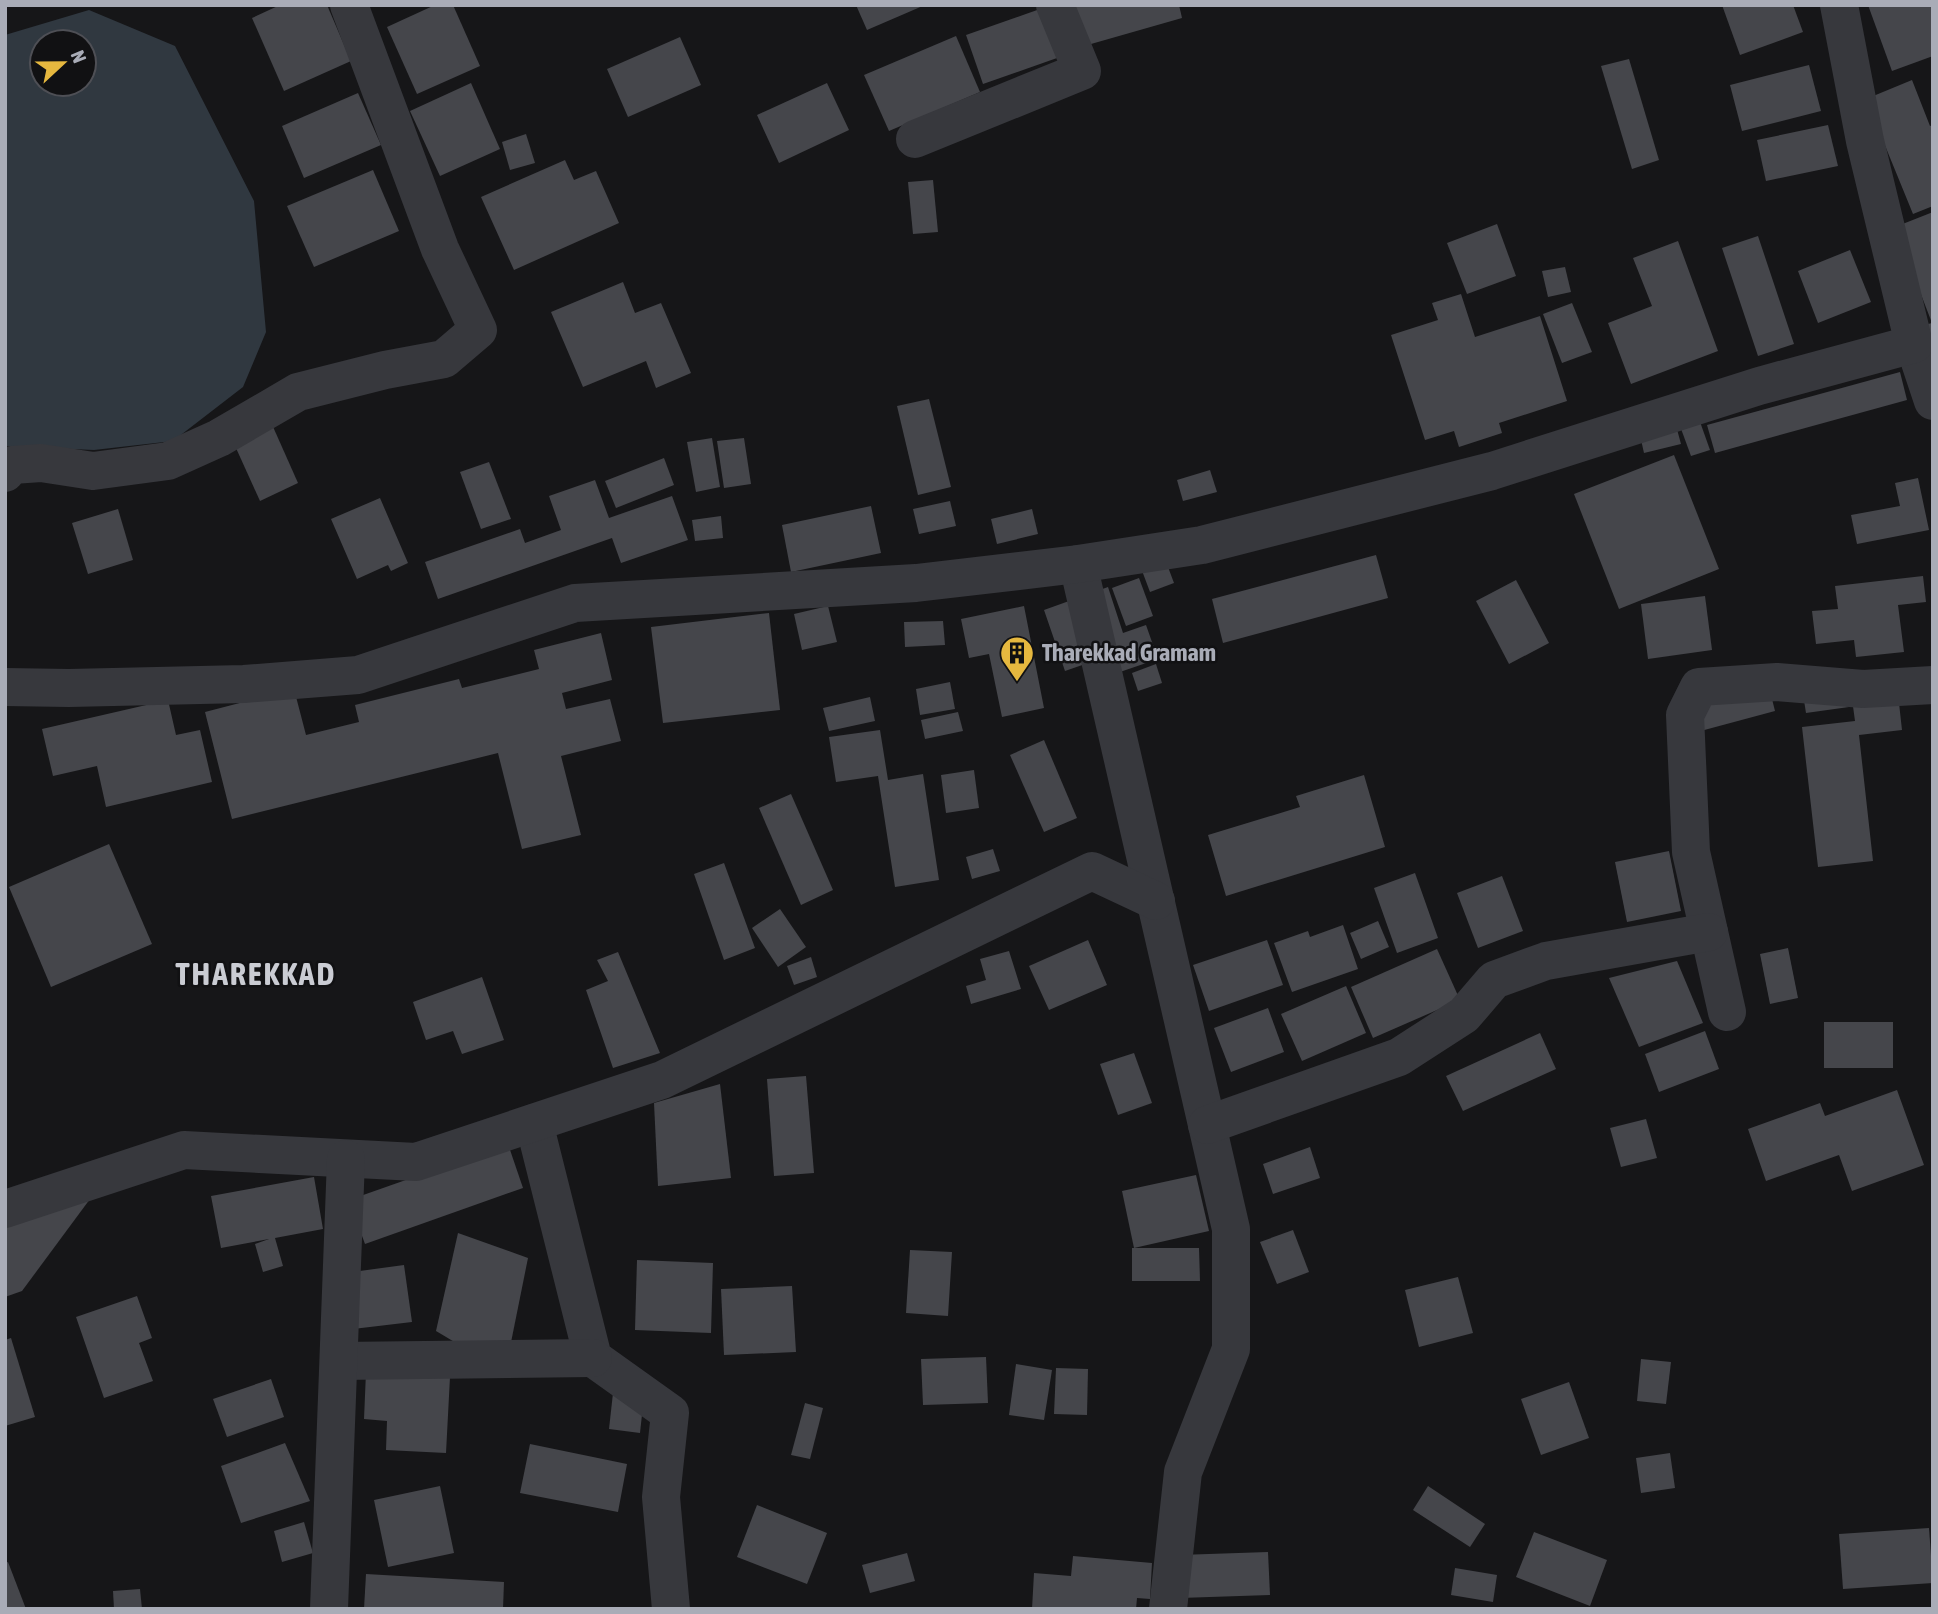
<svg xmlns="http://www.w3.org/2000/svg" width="1938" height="1614" font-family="'Asap Condensed',sans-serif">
<rect width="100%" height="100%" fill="#161618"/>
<path fill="#303840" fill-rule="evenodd" d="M 89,10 L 175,46 L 254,201 L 266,332 L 243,387 L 173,441 L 94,450 L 5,446 L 5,35 ZM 42,42 L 84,42 L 84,84 L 42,84 Z"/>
<g fill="#45464b">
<path d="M 280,5 L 327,5 L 351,61 L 284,91 L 252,18 Z"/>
<path d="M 435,5 L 453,5 L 480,66 L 417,94 L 387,27 Z"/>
<path d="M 856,5 L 925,5 L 867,30 Z"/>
<path d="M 1072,5 L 1179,5 L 1182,18 L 1084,46 Z"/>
<path d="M 1722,5 L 1793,5 L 1803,32 L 1740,55 Z"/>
<path d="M 1868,5 L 1933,5 L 1933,56 L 1892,71 Z"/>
<path d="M 1040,9 L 1057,58 L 983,84 L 966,35 Z"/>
<path d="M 956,36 L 980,92 L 889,131 L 864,75 Z"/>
<path d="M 680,37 L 701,85 L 628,117 L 607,69 Z"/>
<path d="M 1629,59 L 1659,160 L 1632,169 L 1601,66 Z"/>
<path d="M 1809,65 L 1821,111 L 1742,131 L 1730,85 Z"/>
<path d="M 1912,80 L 1930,126 L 1933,125 L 1933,206 L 1913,214 L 1866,99 Z"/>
<path d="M 471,83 L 500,149 L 440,176 L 410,111 Z"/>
<path d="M 827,83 L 849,130 L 779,163 L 757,115 Z"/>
<path d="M 358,93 L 381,145 L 304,178 L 282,126 Z"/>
<path d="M 1828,125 L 1838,166 L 1766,181 L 1757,140 Z"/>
<path d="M 526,134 L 535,163 L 510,170 L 502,142 Z"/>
<path d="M 565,160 L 574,180 L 596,171 L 619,223 L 514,270 L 481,197 Z"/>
<path d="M 373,170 L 399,231 L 314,267 L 287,206 Z"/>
<path d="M 933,180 L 938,232 L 913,234 L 908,182 Z"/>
<path d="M 1933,212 L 1933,360 L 1924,325 L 1932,323 L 1895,227 Z"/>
<path d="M 1497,224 L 1516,276 L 1467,294 L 1447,243 Z"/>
<path d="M 1758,236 L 1794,344 L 1758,356 L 1722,248 Z"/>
<path d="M 1678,241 L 1718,351 L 1631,384 L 1608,323 L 1652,306 L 1633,258 Z"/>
<path d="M 1850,250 L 1871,302 L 1818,323 L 1798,271 Z"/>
<path d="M 1565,267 L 1571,292 L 1548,297 L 1542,271 Z"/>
<path d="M 623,282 L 635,313 L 661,303 L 691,373 L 656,388 L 646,361 L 583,387 L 551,312 Z"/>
<path d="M 1461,294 L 1475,337 L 1540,316 L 1567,401 L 1499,423 L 1502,433 L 1459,447 L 1454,431 L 1425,440 L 1391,335 L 1438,320 L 1432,303 Z"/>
<path d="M 1572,303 L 1592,352 L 1562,363 L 1543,314 Z"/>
<path d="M 1900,372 L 1907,400 L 1715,453 L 1707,425 Z"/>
<path d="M 929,399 L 951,487 L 918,495 L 897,406 Z"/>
<path d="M 1699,419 L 1710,450 L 1691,456 L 1680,426 Z"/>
<path d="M 270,420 L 298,483 L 260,501 L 231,437 Z"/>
<path d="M 1675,422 L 1681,444 L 1644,453 L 1639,431 Z"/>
<path d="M 712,438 L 720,487 L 696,492 L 687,442 Z"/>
<path d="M 744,438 L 751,484 L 724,488 L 717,441 Z"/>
<path d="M 1674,455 L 1719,569 L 1619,609 L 1574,494 Z"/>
<path d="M 664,458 L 674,485 L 616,508 L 605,481 Z"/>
<path d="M 489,462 L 511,519 L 481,529 L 460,472 Z"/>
<path d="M 1210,470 L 1217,492 L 1183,501 L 1177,480 Z"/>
<path d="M 1918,478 L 1929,530 L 1857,544 L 1851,515 L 1900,506 L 1895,483 Z"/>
<path d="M 595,480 L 609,518 L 672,496 L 688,540 L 621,563 L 612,538 L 438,599 L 425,562 L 520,529 L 525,543 L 561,530 L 549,496 Z"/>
<path d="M 380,498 L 408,563 L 391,571 L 388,565 L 357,579 L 331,519 Z"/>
<path d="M 950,501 L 956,526 L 919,534 L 913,509 Z"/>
<path d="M 871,506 L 881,553 L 791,572 L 782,525 Z"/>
<path d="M 118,509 L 133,560 L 88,574 L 72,523 Z"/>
<path d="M 1032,509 L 1038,534 L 997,544 L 991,519 Z"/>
<path d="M 721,516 L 723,538 L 695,541 L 692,520 Z"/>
<path d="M 1376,555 L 1388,598 L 1223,643 L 1212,599 Z"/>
<path d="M 1165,559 L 1174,583 L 1150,592 L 1141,568 Z"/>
<path d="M 1923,576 L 1926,602 L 1898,605 L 1904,652 L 1856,657 L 1854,640 L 1816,644 L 1812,611 L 1838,609 L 1835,586 Z"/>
<path d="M 1139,578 L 1153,616 L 1126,626 L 1112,588 Z"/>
<path d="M 1516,580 L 1549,643 L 1509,664 L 1476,601 Z"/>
<path d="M 1108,587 L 1123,633 L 1146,625 L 1158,659 L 1120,672 L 1114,654 L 1065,671 L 1044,610 Z"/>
<path d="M 1705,596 L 1712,650 L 1648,659 L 1641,604 Z"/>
<path d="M 828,606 L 837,642 L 802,650 L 794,614 Z"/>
<path d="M 1024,606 L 1044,708 L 1002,717 L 989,654 L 969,658 L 961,619 Z"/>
<path d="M 769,613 L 780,710 L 663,723 L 651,627 Z"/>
<path d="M 943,621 L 945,645 L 905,647 L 904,622 Z"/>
<path d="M 601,633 L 612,680 L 562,693 L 566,709 L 610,699 L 621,741 L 561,756 L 581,835 L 522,849 L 498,753 L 232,819 L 205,712 L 294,689 L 306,735 L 359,722 L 355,705 L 459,679 L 462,688 L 539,669 L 534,650 Z"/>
<path d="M 1156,664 L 1162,683 L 1138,691 L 1132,673 Z"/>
<path d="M 950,682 L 955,709 L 920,715 L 916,689 Z"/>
<path d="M 1768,683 L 1775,711 L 1682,736 L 1674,707 Z"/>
<path d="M 1803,694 L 1849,707 L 1806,713 Z"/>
<path d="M 1898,694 L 1902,730 L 1859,735 L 1873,861 L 1818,867 L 1802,727 L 1855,721 L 1852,699 Z"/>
<path d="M 870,697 L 875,721 L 829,731 L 823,708 Z"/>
<path d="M 168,700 L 176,735 L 200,730 L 212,782 L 106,807 L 97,766 L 53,776 L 42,729 Z"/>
<path d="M 958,712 L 963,731 L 925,739 L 921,720 Z"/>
<path d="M 880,730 L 888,780 L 923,774 L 939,880 L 895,887 L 878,776 L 836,782 L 829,737 Z"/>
<path d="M 1044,740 L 1077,818 L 1044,832 L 1010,755 Z"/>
<path d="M 974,770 L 979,808 L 946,813 L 941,775 Z"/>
<path d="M 1364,775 L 1385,847 L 1226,896 L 1208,835 L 1300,807 L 1296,796 Z"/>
<path d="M 791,794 L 833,890 L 801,905 L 759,808 Z"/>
<path d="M 109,844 L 152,944 L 51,987 L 9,887 Z"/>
<path d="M 993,849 L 1000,871 L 972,879 L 966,857 Z"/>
<path d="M 1669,851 L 1681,911 L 1627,922 L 1615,862 Z"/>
<path d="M 724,863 L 755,948 L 724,960 L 694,874 Z"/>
<path d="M 1415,873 L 1438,938 L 1397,953 L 1374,888 Z"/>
<path d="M 1502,876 L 1523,931 L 1478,948 L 1457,893 Z"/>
<path d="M 780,909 L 806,947 L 778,967 L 752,928 Z"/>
<path d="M 1378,921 L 1389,947 L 1361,959 L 1350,933 Z"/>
<path d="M 1343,925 L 1358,969 L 1292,992 L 1274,943 L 1308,931 L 1310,937 Z"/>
<path d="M 1088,940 L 1107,985 L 1049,1010 L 1029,966 Z"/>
<path d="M 1267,940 L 1283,985 L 1209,1011 L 1193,965 Z"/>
<path d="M 1788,948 L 1798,998 L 1770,1004 L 1760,954 Z"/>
<path d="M 1437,949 L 1460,1000 L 1373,1038 L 1351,987 Z"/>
<path d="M 1009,951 L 1021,989 L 971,1004 L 966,986 L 986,980 L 980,959 Z"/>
<path d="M 618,952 L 660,1053 L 613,1068 L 586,990 L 608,981 L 597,960 Z"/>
<path d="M 811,957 L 817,977 L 794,985 L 787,966 Z"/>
<path d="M 1677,961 L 1703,1023 L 1639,1047 L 1609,978 Z"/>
<path d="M 482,977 L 504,1040 L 462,1054 L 453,1031 L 426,1040 L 413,1002 Z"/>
<path d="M 1346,986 L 1366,1033 L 1302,1061 L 1281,1014 Z"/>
<path d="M 1268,1008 L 1284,1052 L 1231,1072 L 1214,1028 Z"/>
<rect x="1824" y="1022" width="69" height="46"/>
<path d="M 1705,1031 L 1719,1069 L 1659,1092 L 1645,1054 Z"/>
<path d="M 1540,1033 L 1556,1069 L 1463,1111 L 1446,1076 Z"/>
<path d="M 1134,1053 L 1152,1103 L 1118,1115 L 1100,1064 Z"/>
<path d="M 806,1076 L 814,1173 L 774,1176 L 767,1079 Z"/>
<path d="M 720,1084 L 731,1178 L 658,1186 L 654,1103 Z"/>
<path d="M 1897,1090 L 1924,1165 L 1852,1191 L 1839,1155 L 1766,1181 L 1748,1129 L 1820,1103 L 1825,1116 Z"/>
<path d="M 1646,1119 L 1657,1158 L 1621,1167 L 1610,1128 Z"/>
<path d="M 508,1144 L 523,1188 L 365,1244 L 349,1200 Z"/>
<path d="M 1310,1147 L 1320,1178 L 1273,1194 L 1263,1164 Z"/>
<path d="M 1196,1175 L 1209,1231 L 1134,1248 L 1122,1191 Z"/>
<path d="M 107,1176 L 22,1291 L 5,1297 L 5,1211 Z"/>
<path d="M 314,1177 L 323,1229 L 275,1238 L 283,1266 L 263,1272 L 255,1244 L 269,1239 L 221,1248 L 211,1196 Z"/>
<path d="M 1293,1230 L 1309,1272 L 1277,1284 L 1260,1242 Z"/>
<path d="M 458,1233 L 528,1258 L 505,1372 L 436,1331 Z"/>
<path d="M 1132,1248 L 1199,1248 L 1200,1281 L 1132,1281 Z"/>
<path d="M 910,1250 L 952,1252 L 948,1316 L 906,1313 Z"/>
<path d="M 637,1260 L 713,1263 L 711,1333 L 635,1330 Z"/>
<path d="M 404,1265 L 412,1322 L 353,1329 L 345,1273 Z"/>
<path d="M 1458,1277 L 1473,1333 L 1419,1347 L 1405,1290 Z"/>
<path d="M 792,1286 L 796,1352 L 724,1355 L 721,1289 Z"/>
<path d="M 137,1296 L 152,1338 L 139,1343 L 153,1381 L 104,1398 L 76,1317 Z"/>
<path d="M 11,1338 L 35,1417 L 5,1426 L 5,1340 Z"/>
<path d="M 986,1357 L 988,1403 L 923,1405 L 921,1359 Z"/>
<path d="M 1641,1359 L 1671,1362 L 1666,1404 L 1637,1401 Z"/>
<path d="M 1016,1364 L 1052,1370 L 1044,1420 L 1009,1415 Z"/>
<path d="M 1056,1368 L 1088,1369 L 1087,1415 L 1054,1414 Z"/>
<path d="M 366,1372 L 450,1377 L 446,1453 L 386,1450 L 387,1421 L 364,1419 Z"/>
<path d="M 271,1379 L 284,1417 L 227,1437 L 213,1399 Z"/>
<path d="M 1569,1382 L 1589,1438 L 1541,1455 L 1521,1399 Z"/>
<path d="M 614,1384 L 645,1387 L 640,1433 L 609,1429 Z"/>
<path d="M 805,1403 L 823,1408 L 810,1459 L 791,1455 Z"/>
<path d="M 285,1443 L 310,1501 L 241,1523 L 221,1466 Z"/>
<path d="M 530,1444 L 627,1464 L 618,1512 L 520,1493 Z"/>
<path d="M 1670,1453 L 1675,1488 L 1641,1493 L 1636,1458 Z"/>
<path d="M 440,1486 L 454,1553 L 388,1567 L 374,1500 Z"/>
<path d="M 1428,1486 L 1485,1524 L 1470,1547 L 1413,1510 Z"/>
<path d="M 757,1505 L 827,1533 L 807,1584 L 737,1557 Z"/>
<path d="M 304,1522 L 313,1553 L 282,1562 L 274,1531 Z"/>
<path d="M 1929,1528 L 1933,1583 L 1843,1589 L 1839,1534 Z"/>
<path d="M 1534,1532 L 1607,1560 L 1590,1606 L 1516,1577 Z"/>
<path d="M 1268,1552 L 1270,1595 L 1180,1598 L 1179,1555 Z"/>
<path d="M 907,1553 L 915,1581 L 870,1593 L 862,1565 Z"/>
<path d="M 1073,1556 L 1152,1563 L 1150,1599 L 1137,1598 L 1136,1609 L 1032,1609 L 1034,1573 L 1071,1576 Z"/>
<path d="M 8,1562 L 26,1609 L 5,1609 L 5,1563 Z"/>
<path d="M 1455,1568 L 1497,1575 L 1493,1602 L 1451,1595 Z"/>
<path d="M 366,1574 L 504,1582 L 503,1609 L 364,1609 Z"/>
<path d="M 140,1589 L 142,1609 L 114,1609 L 113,1591 Z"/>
</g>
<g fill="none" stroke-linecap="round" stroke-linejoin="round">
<g stroke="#37383d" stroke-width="38">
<path d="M 915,139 L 1082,71 L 1055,5"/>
<path d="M 1914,344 L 1933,401"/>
<path d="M 5,473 L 12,465 L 41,463 L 93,471 L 168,461 L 219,438 L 298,392 L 385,370 L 444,359 L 478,330 L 440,249 L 349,5"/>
<path d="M 1078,564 L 1231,1229 L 1231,1349 L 1183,1472 L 1168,1609"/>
<path d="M 5,687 L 69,688 L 244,684 L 358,675 L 575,603 L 916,583 L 1078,564 L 1202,545 L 1492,471 L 1759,386 L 1914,344 L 1865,141 L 1839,5"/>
<path d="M 1727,1012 L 1691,852 L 1685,715 L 1699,687 L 1777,682 L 1863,689 L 1933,685"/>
<path d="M 534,1123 L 593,1358 L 670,1413 L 661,1497 L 671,1609"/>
<path d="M 1207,1125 L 1399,1057 L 1464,1015 L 1494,980 L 1546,961 L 1709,932"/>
<path d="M 5,1209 L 184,1150 L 416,1162 L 662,1080 L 1092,871 L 1156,901"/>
<path d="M 339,1361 L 593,1358"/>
<path d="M 329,1609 L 346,1159"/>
</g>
</g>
<defs>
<g id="building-pin" transform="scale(1.75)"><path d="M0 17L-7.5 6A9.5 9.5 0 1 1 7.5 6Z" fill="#e6b83f" stroke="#111113"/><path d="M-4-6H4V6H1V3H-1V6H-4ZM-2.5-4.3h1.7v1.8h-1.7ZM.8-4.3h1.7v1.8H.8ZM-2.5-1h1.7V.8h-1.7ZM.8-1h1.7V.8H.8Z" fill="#111"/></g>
</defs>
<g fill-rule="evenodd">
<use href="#building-pin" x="1017" y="653"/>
</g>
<g text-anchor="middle" stroke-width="5" stroke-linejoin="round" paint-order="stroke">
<g font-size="24" font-weight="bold" fill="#a9acb7" stroke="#111113" text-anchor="start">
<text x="1042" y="661">Tharekkad Gramam</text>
</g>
<g font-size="32" font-weight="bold" letter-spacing="2" fill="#caccd3" stroke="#111113">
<text x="256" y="985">THAREKKAD</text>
</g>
</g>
<rect width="1938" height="1614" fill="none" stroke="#a9acb7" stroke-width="14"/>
<g transform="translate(63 63) rotate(68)"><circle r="33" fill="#111113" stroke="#4e4f55" stroke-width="2"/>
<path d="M0-5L12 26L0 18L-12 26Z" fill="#e6b83f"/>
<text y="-10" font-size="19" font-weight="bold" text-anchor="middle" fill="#a9acb7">N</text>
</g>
</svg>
